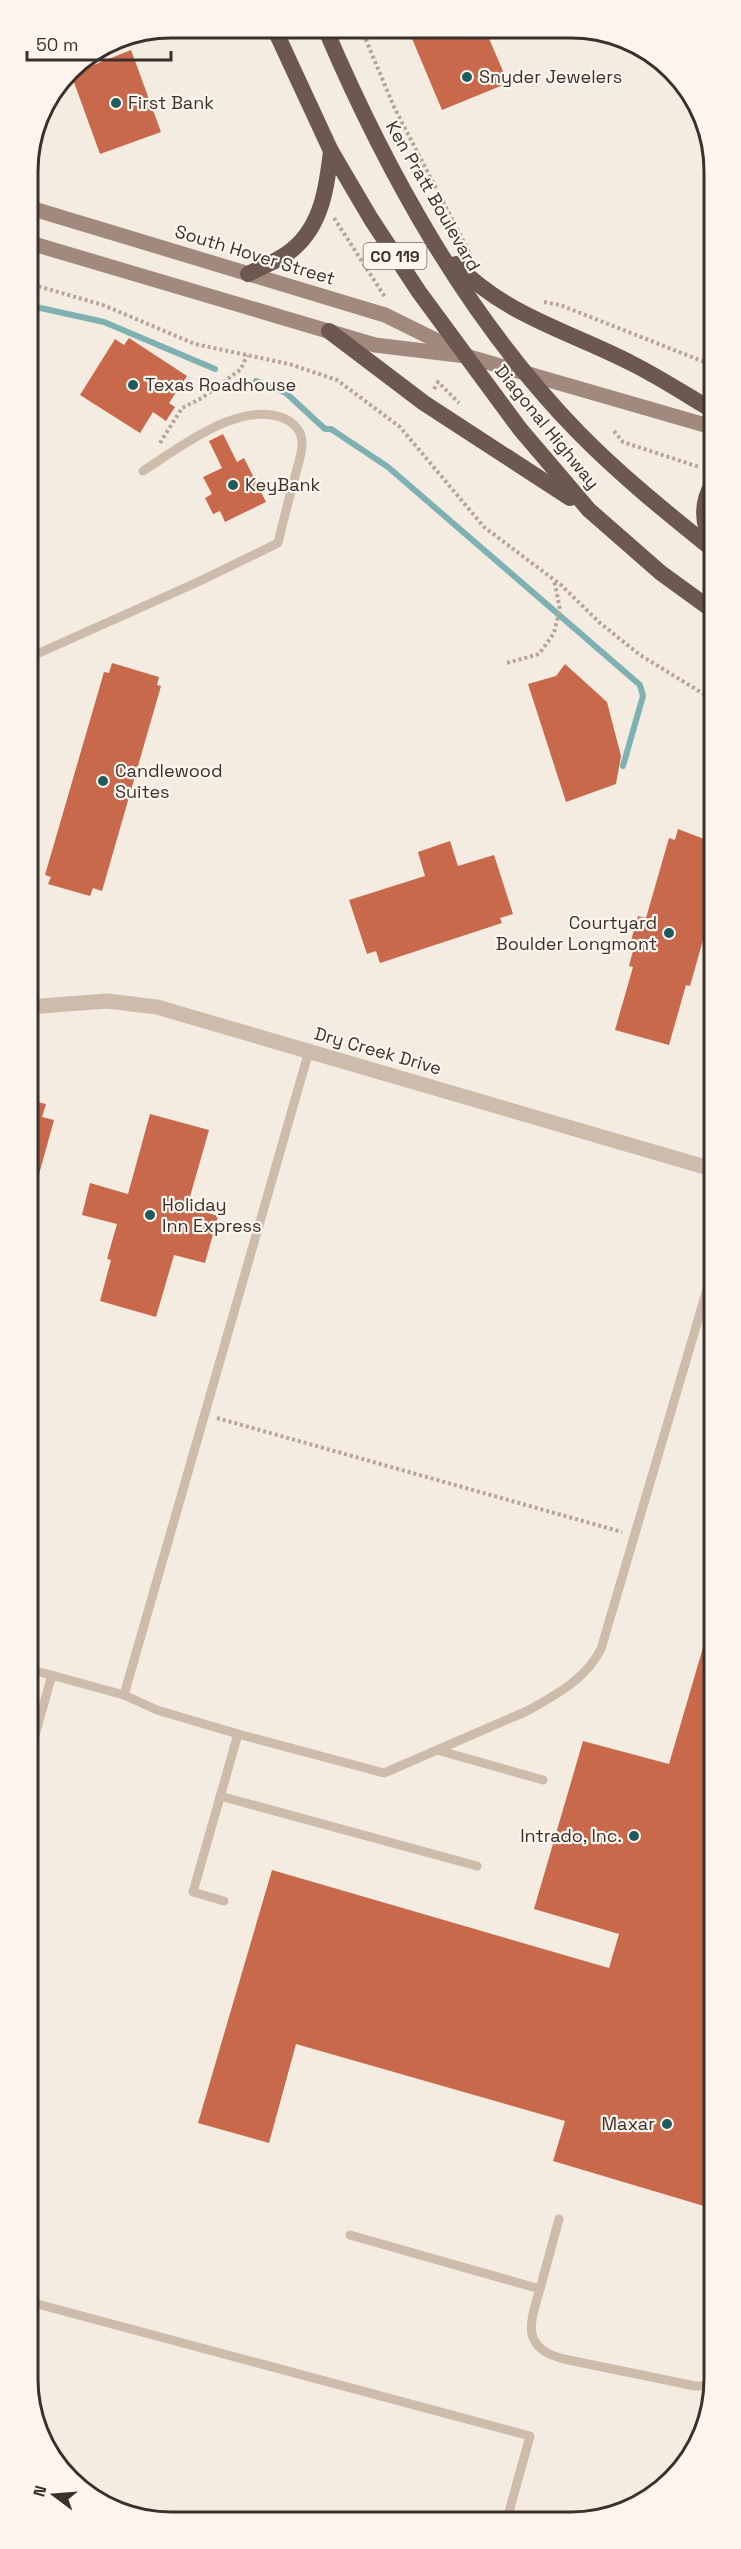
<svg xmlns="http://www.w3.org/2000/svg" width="741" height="2549" font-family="'Space Grotesk',sans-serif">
<rect width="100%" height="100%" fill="#f4ebe1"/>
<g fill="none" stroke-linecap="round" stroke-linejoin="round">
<g stroke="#7fb0b2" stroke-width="6">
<path d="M 27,305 L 104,322 L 215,369"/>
<path d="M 256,381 L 286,393 L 325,429 L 331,429 L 388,467 L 640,685 L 643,696 L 623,766"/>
</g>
</g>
<g fill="#c8694b">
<path d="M 408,29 L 485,29 L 508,83 L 442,110 Z"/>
<path d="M 131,50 L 161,132 L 100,154 L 71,74 Z"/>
<path d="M 129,338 L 187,376 L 169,403 L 175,407 L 166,421 L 153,412 L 140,433 L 80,395 L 115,339 L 124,345 Z"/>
<path d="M 223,434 L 237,462 L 244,458 L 266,502 L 225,522 L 220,511 L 213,514 L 205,498 L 212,494 L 203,477 L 222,468 L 209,441 Z"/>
<path d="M 112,663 L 159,677 L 157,685 L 161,686 L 102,891 L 93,888 L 90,896 L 48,884 L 51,877 L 45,875 L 104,672 L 109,673 Z"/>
<path d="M 565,664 L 607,702 L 621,756 L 616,784 L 566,802 L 528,684 L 556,676 Z"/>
<path d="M 678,829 L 712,842 L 712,889 L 706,910 L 711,911 L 696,965 L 690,986 L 686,985 L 669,1045 L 615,1030 L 633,967 L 629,966 L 635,943 L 631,941 L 638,916 L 646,918 L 669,838 L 675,840 Z"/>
<path d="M 450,841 L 458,866 L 494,855 L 513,914 L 500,918 L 502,923 L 380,963 L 376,951 L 367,954 L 349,900 L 425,876 L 418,852 Z"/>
<path d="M 28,1100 L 46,1104 L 42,1117 L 54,1120 L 33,1196 L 28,1195 Z"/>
<path d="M 150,1114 L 209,1130 L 187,1207 L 218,1216 L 205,1263 L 174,1255 L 156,1317 L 100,1301 L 111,1260 L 107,1259 L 117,1224 L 82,1215 L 90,1183 L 128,1194 Z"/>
<path d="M 709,1627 L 713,1627 L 714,2209 L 553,2161 L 565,2121 L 296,2044 L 269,2143 L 198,2123 L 272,1870 L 609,1968 L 619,1934 L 534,1909 L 583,1741 L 669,1764 Z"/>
</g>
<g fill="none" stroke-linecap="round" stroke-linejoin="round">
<g stroke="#b9a596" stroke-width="4" stroke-dasharray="3 3" stroke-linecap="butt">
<path d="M 361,28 L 394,107 L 469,252"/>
<path d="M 334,218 L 385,297"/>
<path d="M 27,283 L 103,305 L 195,344 L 289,364 L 337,380 L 400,427 L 484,527 L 561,585 L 600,623 L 640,655 L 712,699"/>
<path d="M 544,302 L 560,305 L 712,365"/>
<path d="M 434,389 L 438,382 L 459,403"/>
<path d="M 614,431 L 623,442 L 699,467"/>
<path d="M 160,443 L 182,408 L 202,398 L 241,369 L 247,355"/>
<path d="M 507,663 L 539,654 L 554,633 L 560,609 L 554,580"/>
<path d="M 217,1418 L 622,1532"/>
</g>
<g stroke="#cdbbac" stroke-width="9">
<path d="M 28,658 L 200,581 L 278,543 C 283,521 289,499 295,477 C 297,466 303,453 302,441 C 301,430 293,422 283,418 C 239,400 178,449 143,471"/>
<path d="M 29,1669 L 124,1695 L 157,1710 L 238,1734 L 384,1773 L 527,1711 C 556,1695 586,1679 601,1649 L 713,1269"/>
<path d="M 124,1695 L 309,1051"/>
<path d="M 437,1750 L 543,1780"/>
<path d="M 29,1756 L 52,1675"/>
<path d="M 220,1796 L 477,1866"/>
<path d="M 224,1901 L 193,1892 L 238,1734"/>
<path d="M 350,2235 L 540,2289 L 559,2219"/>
<path d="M 540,2289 C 530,2323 520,2348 564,2359 L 695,2386 L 703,2386 L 714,2382"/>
<path d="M 30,2302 L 530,2436 L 507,2519"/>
</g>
<path stroke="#cdbbac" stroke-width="15" d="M 28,1007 L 107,1001 L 157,1007 L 712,1169"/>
<g stroke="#a18a7d" stroke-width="15">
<path d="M 27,207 L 385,315 L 456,350"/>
<path d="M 27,242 L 375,345 L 466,356 L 712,427"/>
</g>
<g stroke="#6c584f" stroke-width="16">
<path d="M 274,28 L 331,151 L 371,219 L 419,292 L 520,429 L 589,510 L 661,573 L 712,610"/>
<path d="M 325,28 C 387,173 467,318 578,432 C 619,474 666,512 712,549"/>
<path d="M 456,264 C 504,315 571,332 631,363 C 659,377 685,394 712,410"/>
<path d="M 248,274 C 263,266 281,260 293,249 C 322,225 327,186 331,151"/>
<path d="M 329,331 L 424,403 L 570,498"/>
<path d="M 712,485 C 701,503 702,524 712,542"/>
</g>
</g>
<g fill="#1f5a5e" stroke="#fbf5ee" stroke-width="2">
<circle cx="467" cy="77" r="6"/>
<circle cx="116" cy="103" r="6"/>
<circle cx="133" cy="385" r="6"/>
<circle cx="233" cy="485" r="6"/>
<circle cx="103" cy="781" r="6"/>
<circle cx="669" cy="933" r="6"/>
<circle cx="150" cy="1215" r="6"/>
<circle cx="634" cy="1836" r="6"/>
<circle cx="667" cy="2124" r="6"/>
</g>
<g text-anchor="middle" stroke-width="4.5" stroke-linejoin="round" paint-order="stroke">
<rect fill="#fbf5ee" stroke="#756b66" stroke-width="1.5" x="363.5" y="243" width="63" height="26" rx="4.5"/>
<g font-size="16" font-weight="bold" fill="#3b302b">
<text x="395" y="262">CO 119</text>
</g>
<g font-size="18" fill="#3b302b" stroke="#fbf5ee" text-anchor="start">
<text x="479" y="83">Snyder Jewelers</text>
<text x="128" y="109">First Bank</text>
<text x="145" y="391">Texas Roadhouse</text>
<text x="245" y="491">KeyBank</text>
<text x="115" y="777">Candlewood<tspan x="115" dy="21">Suites</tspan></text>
<text x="657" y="929" text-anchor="end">Courtyard<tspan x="657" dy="21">Boulder Longmont</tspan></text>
<text x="162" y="1211">Holiday<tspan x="162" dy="21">Inn Express</tspan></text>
<text x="622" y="1842" text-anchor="end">Intrado, Inc.</text>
<text x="655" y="2130" text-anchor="end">Maxar</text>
</g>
<g font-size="18" fill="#3b302b" stroke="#fbf5ee">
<text transform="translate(433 196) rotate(60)" y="6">Ken Pratt Boulevard</text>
<text transform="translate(255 255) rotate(17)" y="6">South Hover Street</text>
<text transform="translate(547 427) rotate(51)" y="6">Diagonal Highway</text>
<text transform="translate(378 1051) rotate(16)" y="6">Dry Creek Drive</text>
</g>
</g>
<path d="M0 0H741V2549H0ZM171 38H571A133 133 0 0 1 704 171V2379A133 133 0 0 1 571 2512H171A133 133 0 0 1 38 2379V171A133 133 0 0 1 171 38Z" fill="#fbf5ee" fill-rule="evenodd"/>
<path fill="none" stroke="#3b302b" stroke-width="3" d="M171 38H571A133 133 0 0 1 704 171V2379A133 133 0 0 1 571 2512H171A133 133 0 0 1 38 2379V171A133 133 0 0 1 171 38Z"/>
<g transform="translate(54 2495) rotate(286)" stroke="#fbf5ee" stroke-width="4.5" paint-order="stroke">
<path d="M0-4.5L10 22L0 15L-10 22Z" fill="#3b302b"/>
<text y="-9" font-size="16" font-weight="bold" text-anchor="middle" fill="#3b302b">N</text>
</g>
<path d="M27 51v9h144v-9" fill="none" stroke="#3b302b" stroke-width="3"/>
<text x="36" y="51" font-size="18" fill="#3b302b" stroke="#fbf5ee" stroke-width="4.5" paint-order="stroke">50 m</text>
</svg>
